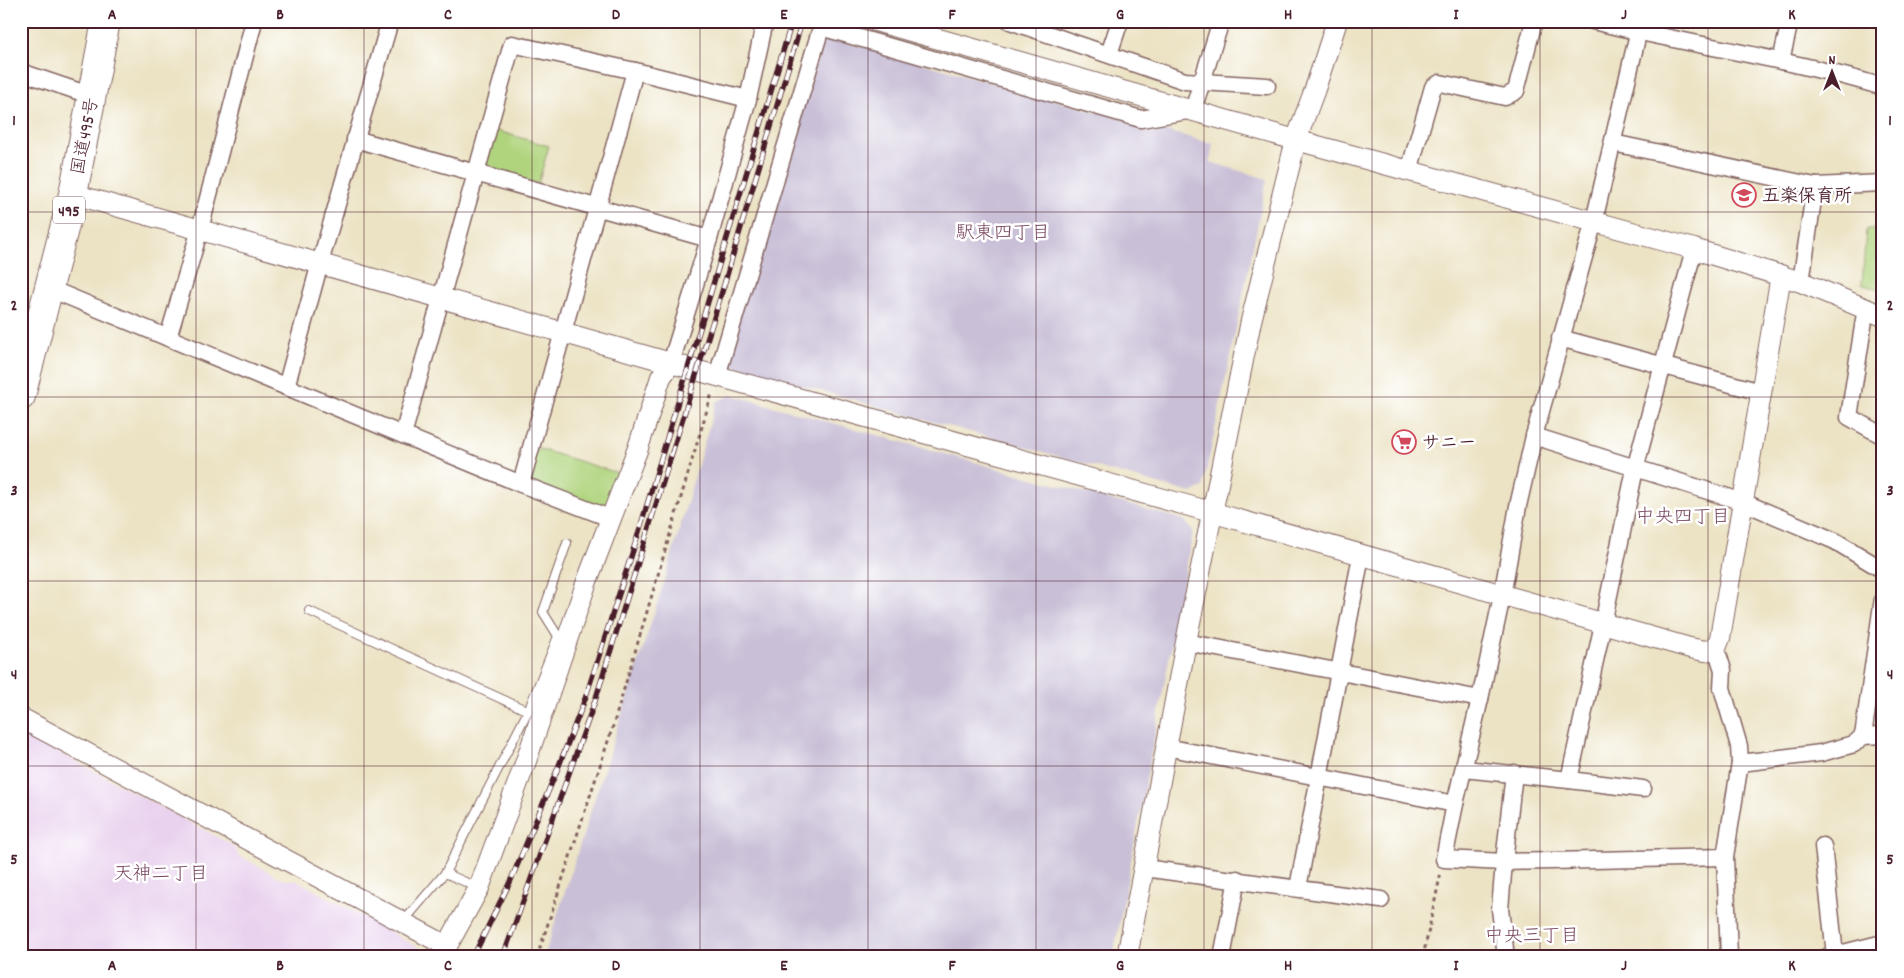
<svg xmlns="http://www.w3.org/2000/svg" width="1904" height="978" font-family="Dekko,'Klee One',sans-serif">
<rect width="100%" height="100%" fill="#fff"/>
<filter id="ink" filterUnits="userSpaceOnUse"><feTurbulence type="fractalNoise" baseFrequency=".02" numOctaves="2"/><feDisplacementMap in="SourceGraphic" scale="10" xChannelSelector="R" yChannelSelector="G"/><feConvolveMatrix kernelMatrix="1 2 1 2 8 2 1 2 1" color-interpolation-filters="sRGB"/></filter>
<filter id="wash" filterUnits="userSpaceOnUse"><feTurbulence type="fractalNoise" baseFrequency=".0096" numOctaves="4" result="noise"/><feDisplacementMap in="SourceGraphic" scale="20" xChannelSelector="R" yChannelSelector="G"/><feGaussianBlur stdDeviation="1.12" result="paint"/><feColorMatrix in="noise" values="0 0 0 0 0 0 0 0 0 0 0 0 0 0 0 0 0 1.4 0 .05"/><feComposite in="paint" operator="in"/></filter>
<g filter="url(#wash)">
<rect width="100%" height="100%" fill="#ece3c4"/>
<path fill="#e9d2ee" d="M 21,732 L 234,846 L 238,855 L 284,880 L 296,880 L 427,952 L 428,957 L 21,957 Z"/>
<g fill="#c9bfd7">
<path d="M 824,36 L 1213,144 L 1210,162 L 1267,179 L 1203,487 L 1191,493 L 724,364 Z"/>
<path d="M 732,395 L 1184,520 L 1193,531 L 1113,957 L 544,957 L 665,579 L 716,402 Z"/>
</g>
<g fill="#b0d47e" stroke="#7d7a54">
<path d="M 494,130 L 549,146 L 538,184 L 483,168 Z"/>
<path d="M 1866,229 L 1883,230 L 1883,292 L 1862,284 Z"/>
<path d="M 536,448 L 621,474 L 609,507 L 602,510 L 529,480 Z"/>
</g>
</g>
<g filter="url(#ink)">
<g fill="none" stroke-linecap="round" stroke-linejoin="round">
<g stroke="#836461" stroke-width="10">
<g id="service">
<path d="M 309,611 L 528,711"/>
<path d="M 445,873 L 479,888"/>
<path d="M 404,921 L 445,873 L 528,711 L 558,636 L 543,612 L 567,543"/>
</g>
</g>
<g stroke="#836461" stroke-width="19">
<g id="minor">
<path d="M 1010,21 L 1185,81 L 1267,86"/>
<path d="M 1593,21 C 1689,45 1788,58 1883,87"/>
<path d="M 1641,21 L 1594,221 L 1534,436 L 1518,506 L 1502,596 L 1480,699 L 1455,804 L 1444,859 L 1504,862 L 1725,857"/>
<path d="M 821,27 L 1141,119 L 1193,110 L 1221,21"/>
<path d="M 1109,54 L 1120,21"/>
<path d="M 1781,61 L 1790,21"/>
<path d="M 21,72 L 92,96"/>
<path d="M 355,139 L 709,239"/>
<path d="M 1613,143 L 1815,186 L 1883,183"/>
<path d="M 1409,171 L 1433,87 L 1440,83 L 1505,97 L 1516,91 L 1534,21"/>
<path d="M 1801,282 L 1815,186"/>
<path d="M 48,288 L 521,484 L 635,71"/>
<path d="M 1866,307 L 1849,417 L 1883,436"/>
<path d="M 168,338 L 200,229 L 254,21"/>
<path d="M 1560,338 L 1761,392"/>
<path d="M 671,363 L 709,239 L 748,99"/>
<path d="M 717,376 L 823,21"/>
<path d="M 286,387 L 320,263 L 390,21"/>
<path d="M 403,435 L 512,44 L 635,71 L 748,99 L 765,21"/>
<path d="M 1534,436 L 1743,502 L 1835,541 L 1883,570"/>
<path d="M 521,484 L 612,519"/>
<path d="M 1186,642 L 1480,699"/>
<path d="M 1716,648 L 1723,670 L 1722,688 L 1739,746 L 1740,763 L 1725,857 L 1729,957"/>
<path d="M 1863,736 L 1883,598"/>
<path d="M 1166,747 L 1455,804"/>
<path d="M 1740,763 L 1821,753 L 1854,744 L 1863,736 L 1883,735"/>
<path d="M 1464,769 L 1569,780 L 1603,624 L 1635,469 L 1694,249"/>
<path d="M 1569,780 L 1643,789"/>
<path d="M 1823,846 L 1835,955"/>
<path d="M 1144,868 L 1381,900"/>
<path d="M 1298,888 L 1361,556"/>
<path d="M 1222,957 L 1237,879"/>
<path d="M 1506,957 L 1500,909 L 1504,862 L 1514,773"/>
<path d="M 1827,957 L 1883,943"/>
</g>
</g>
<g stroke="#836461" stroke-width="22">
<g id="tertiary">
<path d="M 875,21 L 1296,140 L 1694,249 L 1801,282 L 1883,316"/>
<path d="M 73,194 L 717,376 L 1211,512 L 1690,648 L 1705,651 L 1716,648 L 1720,638 L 1781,275"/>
<path d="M 21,718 L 447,946"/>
<path d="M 441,957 L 479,888 L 526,761 L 587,581 L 638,448 L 661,377 L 671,363"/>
<path d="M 1127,957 L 1186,642 L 1251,321 L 1296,140 L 1315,89 L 1337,21"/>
</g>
</g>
<g stroke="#836461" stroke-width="30">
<path id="trunk" d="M 21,396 L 73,194 L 106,21"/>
</g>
<g stroke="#836461" stroke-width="3" stroke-dasharray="4 4" stroke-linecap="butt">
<path d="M 537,957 L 613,726 L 712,393"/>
<path d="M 1423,957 L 1441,872"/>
</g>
<use href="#service" stroke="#fff" stroke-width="8"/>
<use href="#minor" stroke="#fff" stroke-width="16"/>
<use href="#tertiary" stroke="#fff" stroke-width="20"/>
<use href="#trunk" stroke="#fff" stroke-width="28"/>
<g stroke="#4a1f2b" stroke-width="5.5">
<g id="rail">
<path d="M 473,957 L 511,880 L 558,768 L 585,699 L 638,535 L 792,21"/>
<path d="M 503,957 L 595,701 L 721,295 L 802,21"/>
</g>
</g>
<use href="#rail" stroke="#fff" stroke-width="4" stroke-dasharray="11" stroke-linecap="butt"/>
</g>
</g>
<path fill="none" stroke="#4a1f2b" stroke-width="1" stroke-opacity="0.55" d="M 196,21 L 196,957M 364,21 L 364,957M 532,21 L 532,957M 700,21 L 700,957M 868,21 L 868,957M 1036,21 L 1036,957M 1204,21 L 1204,957M 1372,21 L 1372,957M 1540,21 L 1540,957M 1708,21 L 1708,957M 21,212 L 1883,212M 21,397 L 1883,397M 21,581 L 1883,581M 21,766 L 1883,766"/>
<defs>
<g id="school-ring" transform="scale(1.25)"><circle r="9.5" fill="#fff" stroke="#d1495b" stroke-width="1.5"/><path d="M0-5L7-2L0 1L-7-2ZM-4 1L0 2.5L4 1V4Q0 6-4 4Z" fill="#d1495b"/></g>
<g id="supermarket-ring" transform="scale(1.25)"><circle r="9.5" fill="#fff" stroke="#d1495b" stroke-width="1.5"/><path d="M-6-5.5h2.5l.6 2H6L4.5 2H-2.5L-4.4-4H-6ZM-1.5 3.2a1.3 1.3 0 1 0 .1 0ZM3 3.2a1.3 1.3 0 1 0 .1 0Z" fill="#d1495b"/></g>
</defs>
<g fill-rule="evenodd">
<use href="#school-ring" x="1744" y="195"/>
<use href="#supermarket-ring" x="1404" y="442"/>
</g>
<g text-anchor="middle" stroke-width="5" stroke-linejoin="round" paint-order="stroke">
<rect fill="#fff" stroke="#80626b" stroke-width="1" x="53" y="196.5" width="32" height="27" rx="4"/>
<g font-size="16" font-weight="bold" fill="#4a1f2b">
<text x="69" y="216">495</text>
</g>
<g font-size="18" fill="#4a1f2b" stroke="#fff">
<text transform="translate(84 136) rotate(-79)" y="6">国道495号</text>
</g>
<g font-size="18" font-weight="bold" fill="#4a1f2b" stroke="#fff" text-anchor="start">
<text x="1762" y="201">五楽保育所</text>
<text x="1422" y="448">サニー</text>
</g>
<g font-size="19" fill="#794861" stroke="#fff">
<text x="1003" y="238">駅東四丁目</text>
<text x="1683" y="522">中央四丁目</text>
<text x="161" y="879">天神二丁目</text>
<text x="1532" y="941">中央三丁目</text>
</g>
</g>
<rect width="1904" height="978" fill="none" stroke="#fff" stroke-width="55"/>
<g transform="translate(1832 72)" stroke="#ffffff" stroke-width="4" paint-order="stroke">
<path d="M0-4L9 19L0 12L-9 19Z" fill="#4a1f2b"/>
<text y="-8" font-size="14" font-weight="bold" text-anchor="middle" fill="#4a1f2b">N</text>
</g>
<rect x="28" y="28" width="1848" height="922" fill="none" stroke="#4a1f2b" stroke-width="2"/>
<g font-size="16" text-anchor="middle" font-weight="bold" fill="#4a1f2b">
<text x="112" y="19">A</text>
<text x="280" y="19">B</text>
<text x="448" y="19">C</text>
<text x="616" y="19">D</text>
<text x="784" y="19">E</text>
<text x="952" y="19">F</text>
<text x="1120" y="19">G</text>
<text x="1288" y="19">H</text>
<text x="1456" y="19">I</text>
<text x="1624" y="19">J</text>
<text x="1792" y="19">K</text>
<text x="14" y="125">1</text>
<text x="1890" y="125">1</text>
<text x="14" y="310">2</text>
<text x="1890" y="310">2</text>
<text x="14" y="495">3</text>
<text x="1890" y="495">3</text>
<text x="14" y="679">4</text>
<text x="1890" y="679">4</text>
<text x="14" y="864">5</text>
<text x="1890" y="864">5</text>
<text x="112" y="970">A</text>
<text x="280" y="970">B</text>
<text x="448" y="970">C</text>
<text x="616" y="970">D</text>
<text x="784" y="970">E</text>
<text x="952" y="970">F</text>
<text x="1120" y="970">G</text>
<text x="1288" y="970">H</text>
<text x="1456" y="970">I</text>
<text x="1624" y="970">J</text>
<text x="1792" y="970">K</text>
</g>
</svg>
